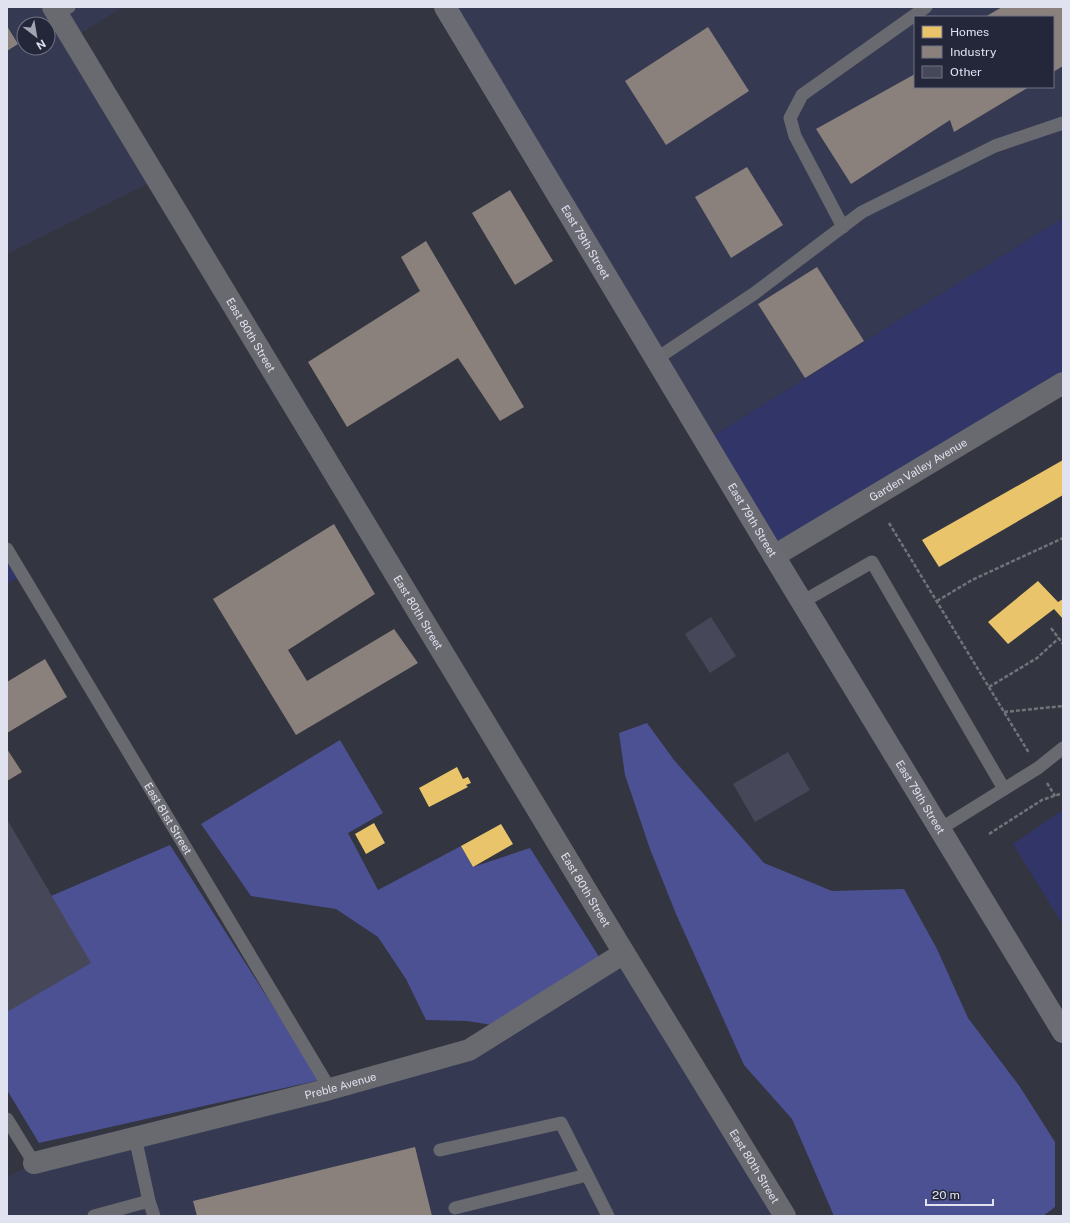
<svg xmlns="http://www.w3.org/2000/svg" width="1070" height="1223" font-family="'Public Sans',sans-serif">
<rect width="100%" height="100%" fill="#333540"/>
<g fill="#363952" fill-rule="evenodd">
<path d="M 7,7 L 123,7 L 72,39 L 157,179 L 7,254 ZM 24,24 L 48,24 L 48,48 L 24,48 Z"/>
<path d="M 445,7 L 1063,7 L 1063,218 L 705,441 ZM 915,17 L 1053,17 L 1053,87 L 915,87 Z"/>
<path d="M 624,953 L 785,1216 L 7,1216 L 7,1177 L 34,1163 L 469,1050 Z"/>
</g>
<g fill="#323567">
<path d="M 1063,218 L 1063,383 L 774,556 L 705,441 Z"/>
<path d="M 7,549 L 22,575 L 7,584 Z"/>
<path d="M 1063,810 L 1063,925 L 1013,844 Z"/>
</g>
<g fill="#4c5193">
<path d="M 647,723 L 674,760 L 764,863 L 832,891 L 904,889 L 937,949 L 968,1018 L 1020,1087 L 1055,1142 L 1055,1207 L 1043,1216 L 834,1216 L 792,1119 L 744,1065 L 676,914 L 650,849 L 625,775 L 619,733 Z"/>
<path d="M 340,740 L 383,813 L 348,833 L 378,890 L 461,846 L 473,867 L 530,848 L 605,966 L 505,1027 L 467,1021 L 426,1020 L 406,979 L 378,937 L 336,909 L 251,896 L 201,824 Z"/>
<path d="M 170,845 L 320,1080 L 39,1143 L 7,1090 L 7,1012 L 51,896 Z"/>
</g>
<g fill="#e9c46a">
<path d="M 1063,460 L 1063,495 L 939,567 L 922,540 Z"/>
<path d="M 1038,581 L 1058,602 L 1063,599 L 1063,619 L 1054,609 L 1008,644 L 988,622 Z"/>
<path d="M 457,767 L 463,779 L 468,777 L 471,783 L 466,785 L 468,787 L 429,807 L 419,788 Z"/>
<path d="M 374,823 L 385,843 L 366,854 L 355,834 Z"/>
<path d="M 501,824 L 513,844 L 473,867 L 461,846 Z"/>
</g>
<g fill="#8a817c">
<path d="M 1002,7 L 1063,7 L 1063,66 L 1053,72 L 1053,17 L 985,17 Z"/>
<path d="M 7,26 L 18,44 L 7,51 Z"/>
<path d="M 708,27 L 749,91 L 666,145 L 625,81 Z"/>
<path d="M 915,74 L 915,87 L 1029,87 L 954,132 L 950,120 L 851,184 L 816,129 Z"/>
<path d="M 747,167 L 783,225 L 731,258 L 695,197 Z"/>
<path d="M 510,190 L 553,261 L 515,285 L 472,213 Z"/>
<path d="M 426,241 L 524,407 L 500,421 L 458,358 L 347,427 L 308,362 L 420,291 L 401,257 Z"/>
<path d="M 817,267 L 864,341 L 805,378 L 758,304 Z"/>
<path d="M 334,524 L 375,594 L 288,650 L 307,681 L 394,629 L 418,663 L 296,735 L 213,599 Z"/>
<path d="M 45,659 L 67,697 L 7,733 L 7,682 Z"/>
<path d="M 7,749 L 22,772 L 7,781 Z"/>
<path d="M 415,1147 L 432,1216 L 197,1216 L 193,1201 Z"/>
</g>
<g fill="#46485a">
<path d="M 711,617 L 736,656 L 710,673 L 685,634 Z"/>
<path d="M 788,752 L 810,790 L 755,822 L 733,784 Z"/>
<path d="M 8,821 L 91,963 L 7,1012 L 7,822 Z"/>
</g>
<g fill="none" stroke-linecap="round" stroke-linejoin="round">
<g stroke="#727378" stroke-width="2.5" stroke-dasharray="4 2" stroke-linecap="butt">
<path d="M 889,523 L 1029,753"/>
<path d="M 937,601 L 972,580 L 1063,538"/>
<path d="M 1051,628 L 1063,644"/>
<path d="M 989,687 L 1037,658 L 1059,638"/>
<path d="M 1004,712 L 1063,706"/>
<path d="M 1047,783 L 1055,796"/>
<path d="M 989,834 L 1042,800 L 1063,793"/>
</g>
<g stroke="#696a6f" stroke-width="13">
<path d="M 57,14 L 69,7"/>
<path d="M 843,227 L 795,136 L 790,118 L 802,95 L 926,7"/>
<path d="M 656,359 L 755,293 L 862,212 L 995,146 L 1063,123"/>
<path id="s1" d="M 7,549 L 330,1089"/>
<path d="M 802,602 L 872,562 L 1004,789"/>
<path d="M 940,829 L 1038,768 L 1063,748"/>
<path d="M 7,1119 L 34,1163"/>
<path d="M 135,1137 L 149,1201 L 154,1216"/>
<path d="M 440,1150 L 561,1123 L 608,1216"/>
<path d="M 455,1208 L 587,1175"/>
<path d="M 94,1216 L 149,1201"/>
</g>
<g stroke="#696a6f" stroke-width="22">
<path id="s2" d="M 53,7 L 624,953 L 785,1216"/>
<path id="s3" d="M 774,556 L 1063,383"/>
<path id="s4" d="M 34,1163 L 330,1089 L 469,1050 L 624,953"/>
</g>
<path stroke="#6b6c73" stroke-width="22" id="s5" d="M 445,7 L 774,556 L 1063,1032"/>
</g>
<g text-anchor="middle" stroke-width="4" stroke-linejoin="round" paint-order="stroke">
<g font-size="11" fill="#e0e2f0" stroke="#24273a">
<text dy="4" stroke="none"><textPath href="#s5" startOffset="274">East 79th Street</textPath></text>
<text dy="4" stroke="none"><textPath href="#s2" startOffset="383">East 80th Street</textPath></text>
<text dy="4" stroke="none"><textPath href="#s3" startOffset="168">Garden Valley Avenue</textPath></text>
<text dy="4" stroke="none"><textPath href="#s5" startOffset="598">East 79th Street</textPath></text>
<text dy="4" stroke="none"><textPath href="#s2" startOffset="707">East 80th Street</textPath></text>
<text dy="4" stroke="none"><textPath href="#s5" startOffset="922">East 79th Street</textPath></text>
<text dy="4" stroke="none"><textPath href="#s1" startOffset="314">East 81st Street</textPath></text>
<text dy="4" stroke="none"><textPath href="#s2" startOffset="1031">East 80th Street</textPath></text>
<text dy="4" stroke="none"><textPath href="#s4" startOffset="316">Preble Avenue</textPath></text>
<text dy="4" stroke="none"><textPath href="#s2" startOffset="1355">East 80th Street</textPath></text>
</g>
</g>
<rect width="1070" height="1223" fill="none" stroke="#e0e2f0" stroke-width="16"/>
<rect x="914" y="16" width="140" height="72" fill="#24273a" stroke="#6f7283"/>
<rect x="922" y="26" width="20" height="12" fill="#e9c46a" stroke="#6f7283"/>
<text x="950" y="36" font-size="12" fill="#e0e2f0">Homes</text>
<rect x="922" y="46" width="20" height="12" fill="#8a817c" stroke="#6f7283"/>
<text x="950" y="56" font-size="12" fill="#e0e2f0">Industry</text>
<rect x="922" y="66" width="20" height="12" fill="#46485a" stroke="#6f7283"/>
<text x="950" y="76" font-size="12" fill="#e0e2f0">Other</text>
<g transform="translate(36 36) rotate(149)"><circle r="19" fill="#24273a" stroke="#6f7283"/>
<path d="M0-3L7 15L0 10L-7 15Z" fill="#a3a5b2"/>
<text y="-6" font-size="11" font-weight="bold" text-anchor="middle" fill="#e0e2f0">N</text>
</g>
<path d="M926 1199v6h67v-6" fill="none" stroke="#e0e2f0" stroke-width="2"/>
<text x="932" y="1199" font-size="12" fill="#e0e2f0" stroke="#24273a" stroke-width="3" paint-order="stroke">20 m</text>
</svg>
